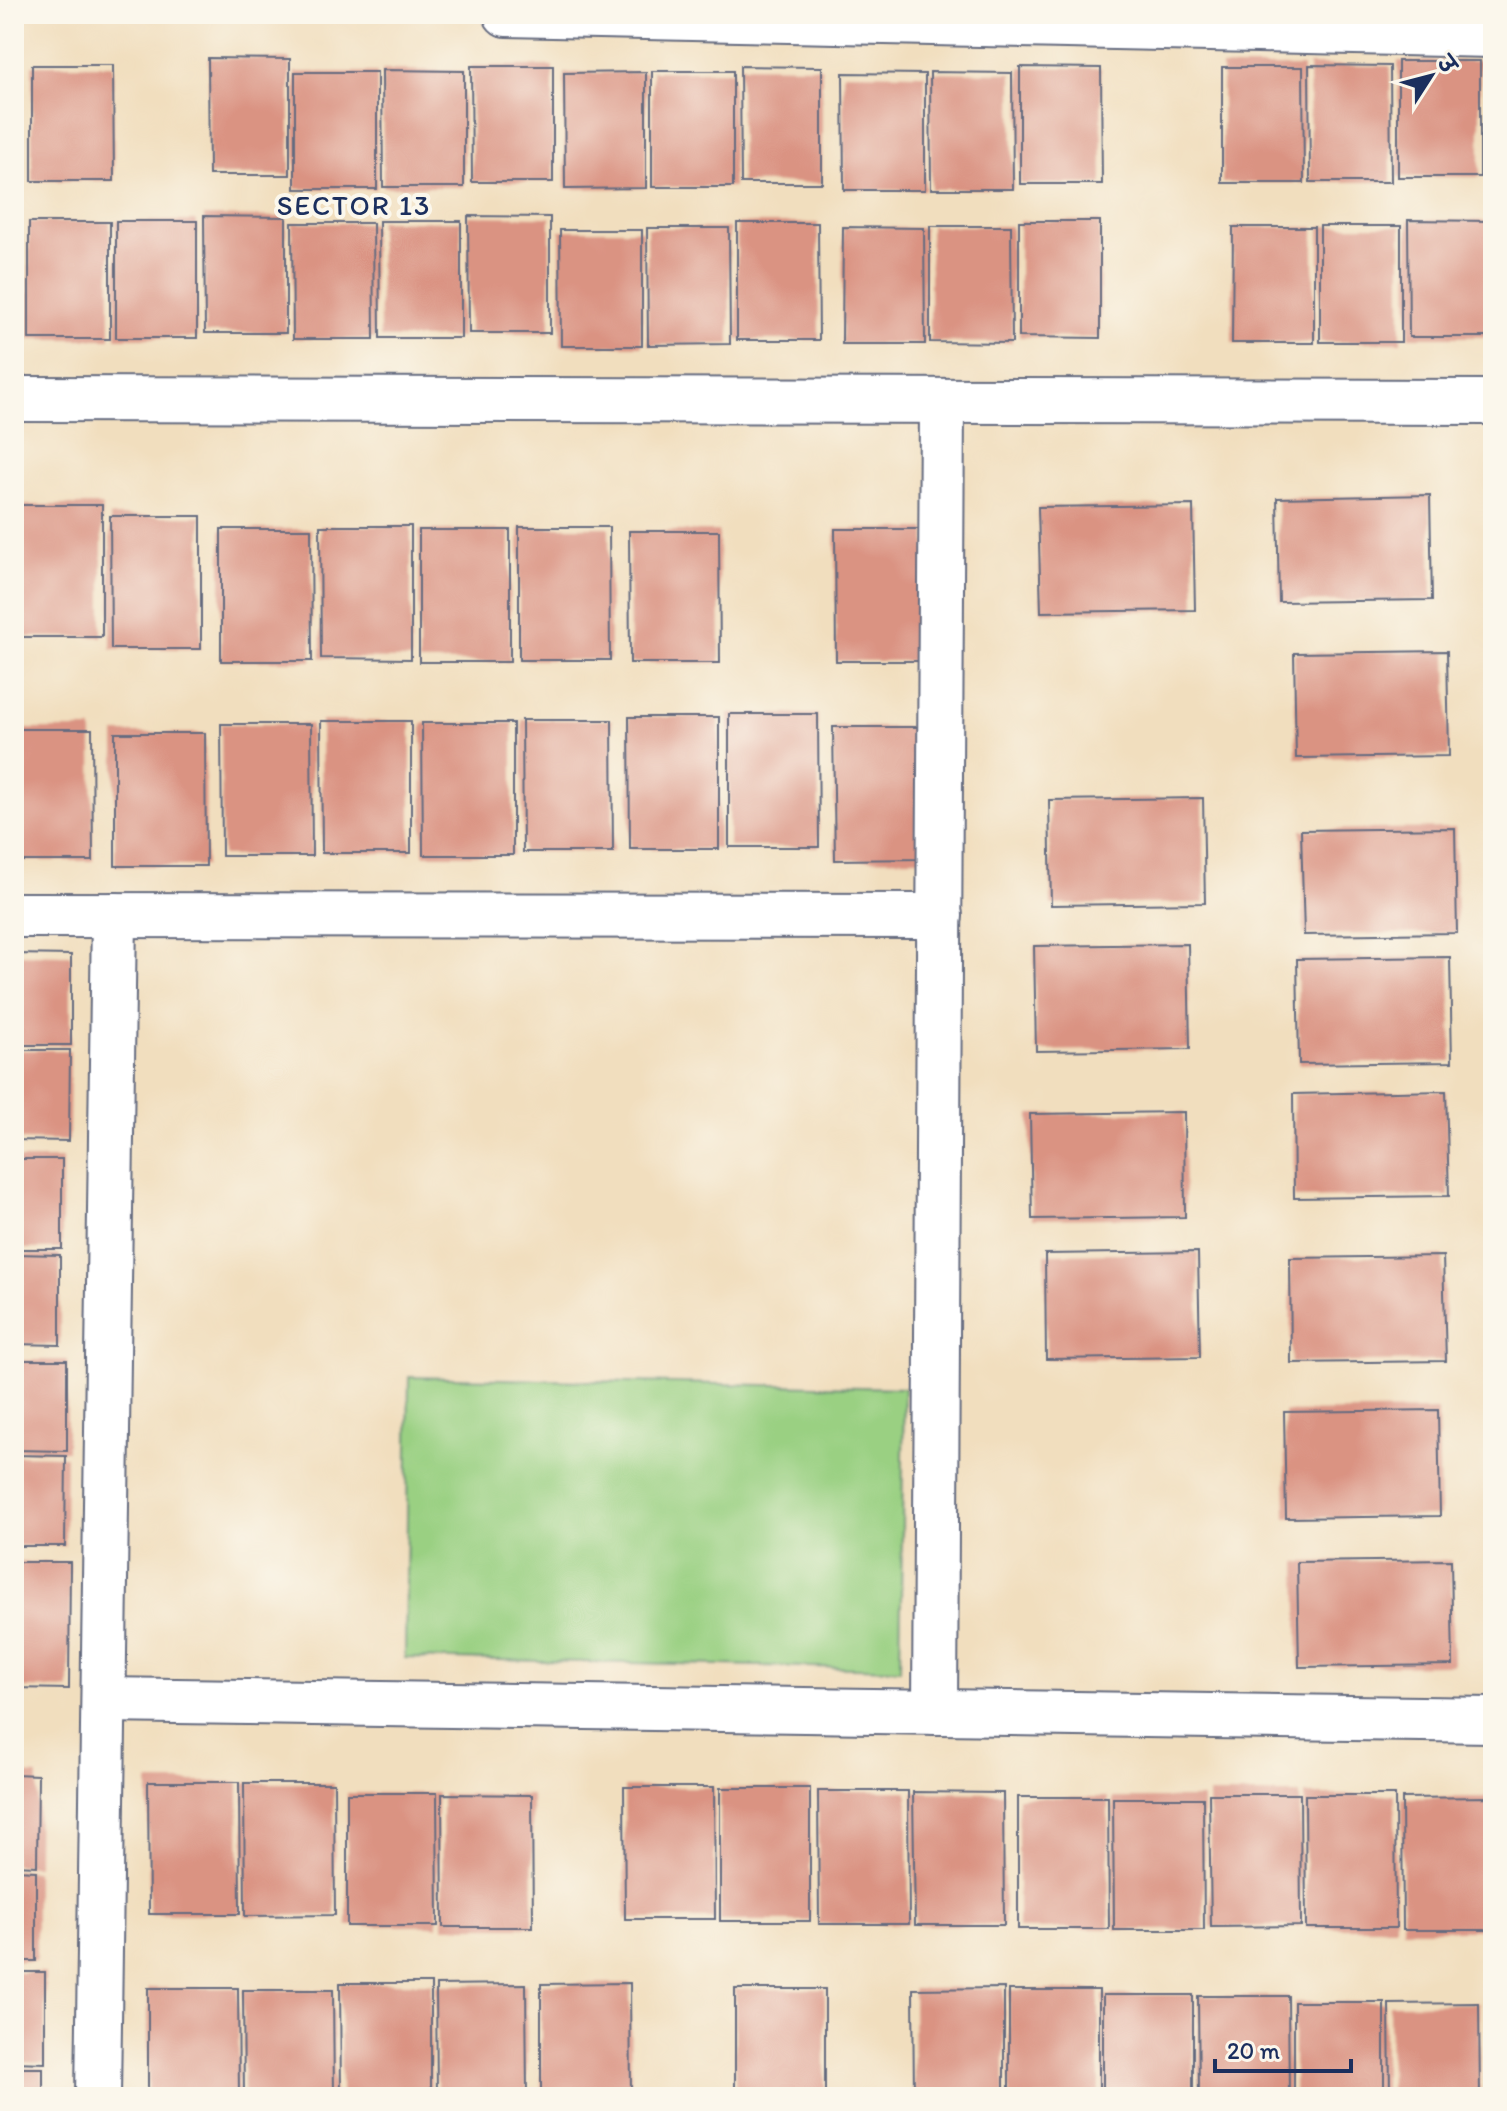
<svg xmlns="http://www.w3.org/2000/svg" width="1507" height="2111" font-family="Itim,'Playpen Sans Deva',sans-serif">
<rect width="100%" height="100%" fill="#fbf7ec"/>
<filter id="ink" filterUnits="userSpaceOnUse"><feTurbulence type="fractalNoise" baseFrequency=".0125" numOctaves="2"/><feDisplacementMap in="SourceGraphic" scale="16" xChannelSelector="R" yChannelSelector="G"/><feConvolveMatrix kernelMatrix="1 2 1 2 8 2 1 2 1" color-interpolation-filters="sRGB"/></filter>
<filter id="wash" filterUnits="userSpaceOnUse"><feTurbulence type="fractalNoise" baseFrequency=".006" numOctaves="4" result="noise"/><feDisplacementMap in="SourceGraphic" scale="32" xChannelSelector="R" yChannelSelector="G"/><feGaussianBlur stdDeviation="1.8" result="paint"/><feColorMatrix in="noise" values="0 0 0 0 0 0 0 0 0 0 0 0 0 0 0 0 0 1.4 0 .05"/><feComposite in="paint" operator="in"/></filter>
<g filter="url(#wash)">
<rect width="100%" height="100%" fill="#f1debe"/>
<path fill="#9ad082" stroke="#5a8070" stroke-width="2" d="M 409,1377 L 904,1388 L 900,1669 L 405,1658 Z"/>
<g id="blocks">
<g fill="#da9382">
<path d="M 208,58 L 290,59 L 290,175 L 209,175 Z"/>
<rect x="1398" y="61" width="82" height="116"/>
<path d="M 32,65 L 113,65 L 114,181 L 32,181 Z"/>
<path d="M 1309,65 L 1390,66 L 1391,182 L 1310,182 Z"/>
<path d="M 471,66 L 553,66 L 553,182 L 472,182 Z"/>
<path d="M 740,66 L 822,67 L 822,183 L 741,183 Z"/>
<path d="M 1020,67 L 1101,68 L 1102,184 L 1020,184 Z"/>
<path d="M 1222,67 L 1303,67 L 1304,183 L 1222,183 Z"/>
<path d="M 382,70 L 464,71 L 464,187 L 383,187 Z"/>
<rect x="652" y="71" width="81" height="116"/>
<rect x="295" y="72" width="82" height="117"/>
<path d="M 646,72 L 646,188 L 565,189 L 564,73 Z"/>
<path d="M 930,72 L 1012,73 L 1013,189 L 931,189 Z"/>
<path d="M 843,73 L 925,74 L 925,190 L 844,190 Z"/>
<path d="M 204,216 L 286,217 L 286,333 L 205,333 Z"/>
<path d="M 468,216 L 550,217 L 550,333 L 469,333 Z"/>
<path d="M 1408,220 L 1490,221 L 1490,337 L 1409,337 Z"/>
<rect x="116" y="221" width="81" height="117"/>
<path d="M 379,221 L 461,221 L 461,338 L 380,338 Z"/>
<path d="M 1019,221 L 1100,221 L 1100,338 L 1019,337 Z"/>
<rect x="29" y="222" width="81" height="117"/>
<path d="M 292,223 L 373,223 L 374,339 L 293,339 Z"/>
<path d="M 737,223 L 818,223 L 819,340 L 737,340 Z"/>
<path d="M 930,226 L 1011,226 L 1012,343 L 930,342 Z"/>
<rect x="1320" y="226" width="81" height="116"/>
<path d="M 843,227 L 924,228 L 925,344 L 842,344 Z"/>
<path d="M 1233,227 L 1314,227 L 1314,343 L 1232,343 Z"/>
<path d="M 647,228 L 729,228 L 730,344 L 648,345 Z"/>
<path d="M 560,230 L 642,230 L 642,346 L 561,346 Z"/>
<path d="M 1430,495 L 1432,600 L 1279,602 L 1277,498 Z"/>
<rect x="14" y="505" width="88" height="132"/>
<path d="M 1193,505 L 1195,610 L 1041,612 L 1038,507 Z"/>
<path d="M 110,516 L 201,516 L 201,649 L 111,649 Z"/>
<path d="M 320,526 L 411,526 L 411,659 L 321,658 Z"/>
<path d="M 519,527 L 609,527 L 610,660 L 519,660 Z"/>
<path d="M 221,529 L 311,529 L 312,661 L 221,661 Z"/>
<path d="M 835,529 L 926,529 L 926,661 L 836,661 Z"/>
<rect x="419" y="530" width="91" height="132"/>
<path d="M 629,531 L 719,531 L 720,663 L 630,663 Z"/>
<path d="M 1447,651 L 1449,756 L 1296,758 L 1294,653 Z"/>
<path d="M 729,714 L 818,714 L 819,847 L 729,847 Z"/>
<path d="M 629,717 L 719,717 L 719,849 L 630,849 Z"/>
<path d="M 522,720 L 612,720 L 613,852 L 523,852 Z"/>
<path d="M 321,721 L 411,721 L 411,853 L 322,853 Z"/>
<path d="M 422,723 L 513,723 L 513,855 L 423,855 Z"/>
<path d="M 221,724 L 311,724 L 312,856 L 222,856 Z"/>
<path d="M 833,727 L 924,727 L 925,859 L 835,860 Z"/>
<path d="M 14,729 L 92,729 L 93,861 L 14,861 Z"/>
<path d="M 115,733 L 205,733 L 206,866 L 115,866 Z"/>
<path d="M 1203,798 L 1205,903 L 1051,905 L 1049,800 Z"/>
<path d="M 1455,828 L 1457,933 L 1304,935 L 1301,830 Z"/>
<path d="M 1188,944 L 1190,1049 L 1036,1051 L 1034,946 Z"/>
<path d="M 14,954 L 71,955 L 71,1045 L 14,1045 Z"/>
<path d="M 1450,957 L 1452,1062 L 1299,1064 L 1297,959 Z"/>
<path d="M 14,1050 L 70,1050 L 69,1141 L 14,1140 Z"/>
<path d="M 1446,1091 L 1449,1196 L 1294,1198 L 1293,1094 Z"/>
<path d="M 1184,1112 L 1185,1217 L 1032,1219 L 1030,1114 Z"/>
<rect x="14" y="1159" width="48" height="90"/>
<path d="M 1198,1252 L 1200,1357 L 1046,1359 L 1045,1254 Z"/>
<path d="M 14,1254 L 60,1255 L 60,1345 L 14,1344 Z"/>
<path d="M 1443,1256 L 1446,1361 L 1291,1363 L 1290,1258 Z"/>
<path d="M 14,1360 L 67,1360 L 67,1451 L 14,1450 Z"/>
<path d="M 1438,1410 L 1440,1516 L 1286,1518 L 1284,1412 Z"/>
<path d="M 14,1455 L 66,1456 L 65,1546 L 14,1546 Z"/>
<path d="M 1451,1560 L 1453,1665 L 1299,1667 L 1297,1562 Z"/>
<path d="M 14,1562 L 70,1562 L 69,1689 L 14,1688 Z"/>
<path d="M 14,1774 L 38,1775 L 37,1866 L 14,1865 Z"/>
<path d="M 148,1782 L 239,1782 L 240,1914 L 149,1914 Z"/>
<path d="M 244,1783 L 334,1783 L 335,1915 L 245,1916 Z"/>
<path d="M 624,1787 L 714,1787 L 715,1919 L 625,1919 Z"/>
<rect x="720" y="1788" width="90" height="133"/>
<path d="M 818,1791 L 908,1791 L 909,1924 L 819,1924 Z"/>
<path d="M 913,1792 L 1003,1793 L 1004,1925 L 915,1925 Z"/>
<path d="M 347,1793 L 437,1793 L 438,1926 L 347,1926 Z"/>
<path d="M 442,1794 L 532,1795 L 533,1927 L 443,1927 Z"/>
<path d="M 1209,1794 L 1300,1794 L 1301,1926 L 1211,1927 Z"/>
<path d="M 1305,1795 L 1395,1795 L 1396,1928 L 1306,1928 Z"/>
<path d="M 1018,1797 L 1108,1797 L 1109,1929 L 1018,1929 Z"/>
<path d="M 1492,1797 L 1493,1930 L 1403,1930 L 1402,1798 Z"/>
<path d="M 1113,1798 L 1203,1798 L 1204,1930 L 1114,1930 Z"/>
<path d="M 14,1870 L 36,1871 L 36,1961 L 14,1961 Z"/>
<path d="M 14,1972 L 45,1972 L 45,2063 L 14,2062 Z"/>
<path d="M 340,1983 L 431,1983 L 431,2097 L 341,2097 Z"/>
<path d="M 630,1983 L 631,2097 L 541,2097 L 541,1984 Z"/>
<path d="M 526,1984 L 527,2097 L 437,2097 L 436,1985 Z"/>
<path d="M 148,1988 L 238,1988 L 239,2097 L 148,2097 Z"/>
<path d="M 1004,1988 L 1004,2097 L 914,2097 L 913,1989 Z"/>
<rect x="735" y="1989" width="90" height="108"/>
<path d="M 243,1990 L 333,1990 L 334,2097 L 244,2097 Z"/>
<rect x="1009" y="1990" width="90" height="107"/>
<rect x="1103" y="1995" width="90" height="102"/>
<path d="M 1198,1996 L 1288,1996 L 1289,2097 L 1199,2097 Z"/>
<rect x="1294" y="2002" width="90" height="95"/>
<path d="M 1479,2003 L 1480,2097 L 1390,2097 L 1389,2004 Z"/>
<rect x="14" y="2068" width="29" height="29"/>
</g>
</g>
</g>
<g filter="url(#ink)">
<use href="#blocks" fill-opacity="0" stroke="#666c80" stroke-width="2"/>
<g fill="none" stroke-linecap="round" stroke-linejoin="round">
<g stroke="#666c80" stroke-width="48">
<g id="minor">
<path d="M 506,14 L 1493,35"/>
<path d="M 14,399 L 1493,402"/>
<path d="M 14,915 L 940,916"/>
<path d="M 104,1700 L 1493,1720"/>
<path d="M 935,1712 L 942,401"/>
<path d="M 98,2097 L 114,915"/>
</g>
</g>
<use href="#minor" stroke="#fff" stroke-width="44"/>
</g>
</g>
<g text-anchor="middle" stroke-width="8" stroke-linejoin="round" paint-order="stroke">
<g font-size="28" letter-spacing="2" fill="#1b2f5e" stroke="#fbf7ec">
<text x="354" y="215">SECTOR 13</text>
</g>
</g>
<rect width="1507" height="2111" fill="none" stroke="#fbf7ec" stroke-width="48"/>
<g transform="translate(1431 76) rotate(54)" stroke="#fbf7ec" stroke-width="6" paint-order="stroke">
<path d="M0-6L14 30L0 20L-14 30Z" fill="#1b2f5e"/>
<text y="-12" font-size="22" font-weight="bold" text-anchor="middle" fill="#1b2f5e">उ</text>
</g>
<path d="M1215 2059v12h136v-12" fill="none" stroke="#1b2f5e" stroke-width="4"/>
<text x="1227" y="2059" font-size="24" fill="#1b2f5e" stroke="#fbf7ec" stroke-width="6" paint-order="stroke">20 m</text>
</svg>
